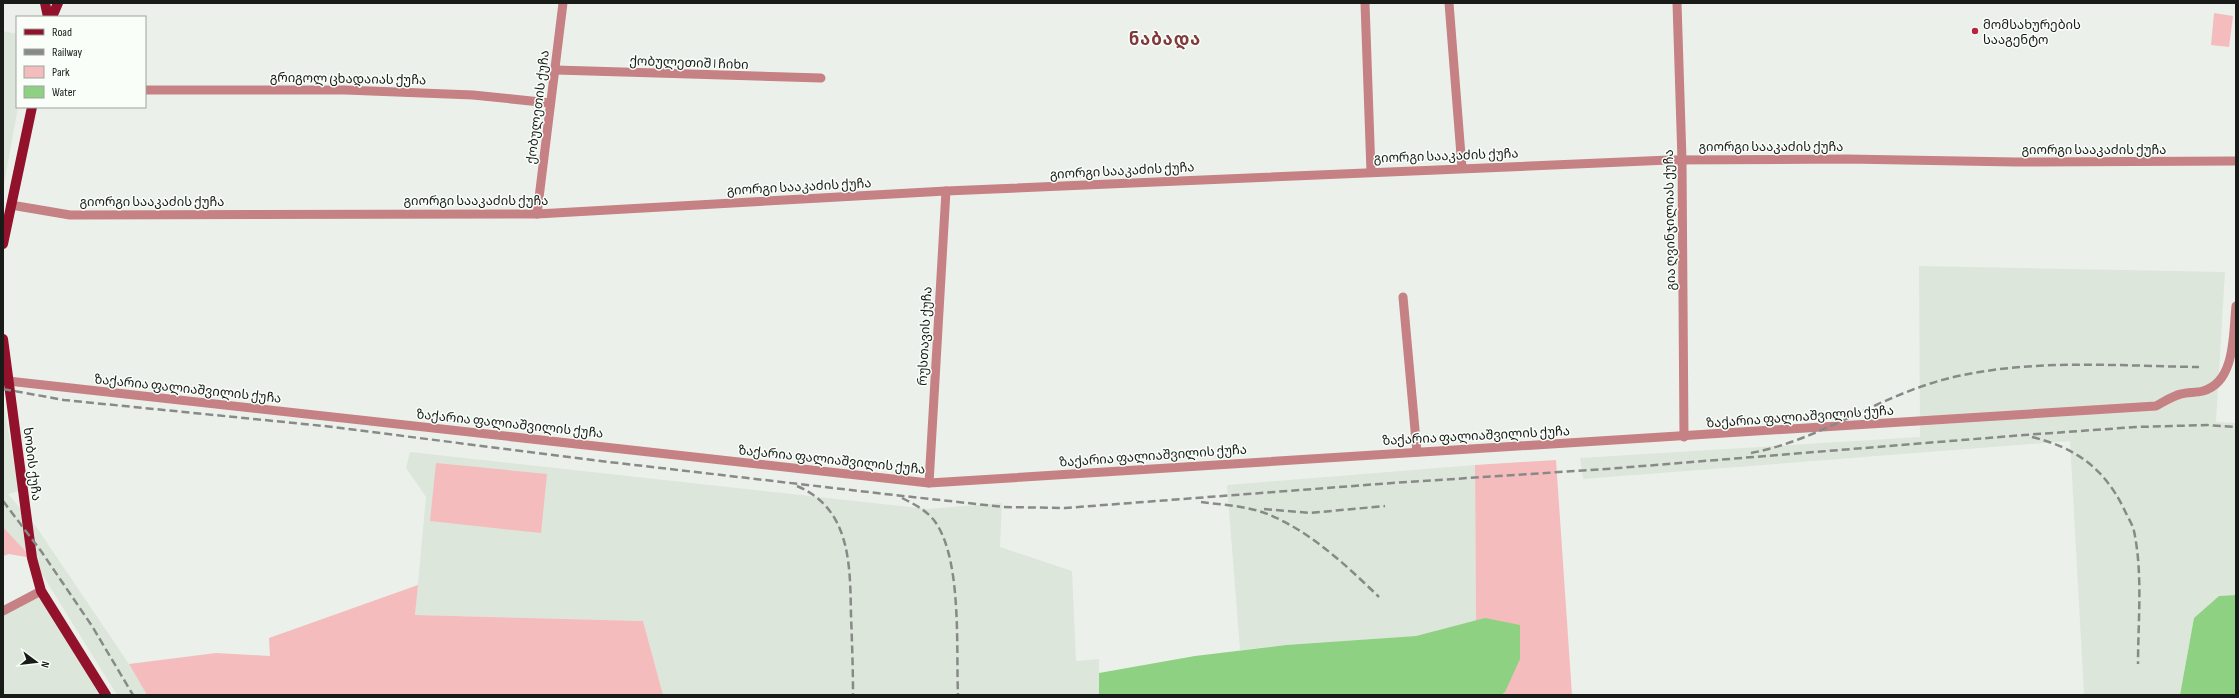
<svg xmlns="http://www.w3.org/2000/svg" width="2239" height="698" font-family="'Sofia Sans Condensed','Noto Sans Georgian',sans-serif">
<rect width="100%" height="100%" fill="#ecf0eb"/>
<g fill="#dde6db">
<path d="M 3,31 L 17,34 L 18,107 L 3,190 Z"/>
<path d="M 1919,266 L 2225,272 L 2216,422 L 2236,423 L 2236,595 L 2219,596 L 2194,618 L 2180,695 L 2084,695 L 2070,441 L 1583,479 L 1580,458 L 1920,437 Z"/>
<path d="M 3,401 L 19,491 L 8,494 L 37,528 L 129,664 L 147,695 L 117,695 L 32,558 L 3,527 Z"/>
<path d="M 410,452 L 928,509 L 1002,503 L 1000,547 L 1072,571 L 1076,661 L 1099,659 L 1099,695 L 663,695 L 643,621 L 415,615 L 426,497 L 406,468 Z"/>
<path d="M 1475,465 L 1476,621 L 1416,636 L 1286,645 L 1240,650 L 1227,485 Z"/>
<path d="M 41,591 L 106,695 L 3,695 L 3,611 Z"/>
</g>
<g fill="#f4bcbc">
<path d="M 2214,13 L 2233,16 L 2229,47 L 2211,45 Z"/>
<path d="M 1556,460 L 1572,695 L 1501,695 L 1505,692 L 1485,618 L 1476,621 L 1475,465 Z"/>
<path d="M 436,463 L 547,474 L 541,533 L 430,521 Z"/>
<path d="M 3,527 L 32,558 L 9,554 L 3,556 Z"/>
<path d="M 418,585 L 415,615 L 643,621 L 663,695 L 147,695 L 129,664 L 216,653 L 270,656 L 269,638 Z"/>
</g>
<g fill="#8ed182">
<path d="M 2236,595 L 2236,695 L 2180,695 L 2194,618 L 2219,596 Z"/>
<path d="M 1485,618 L 1520,625 L 1520,659 L 1505,692 L 1501,695 L 1099,695 L 1099,673 L 1195,656 L 1286,645 L 1416,636 Z"/>
</g>
<g fill="none" stroke-linecap="round" stroke-linejoin="round">
<g stroke="#c58183" stroke-width="9">
<path d="M 1365,3 L 1371,172"/>
<path d="M 1449,3 L 1462,168"/>
<path d="M 1677,3 L 1682,160 L 1684,437"/>
<path d="M 556,70 L 821,78"/>
<path d="M 145,90 L 345,90 L 473,95 L 550,103"/>
<path d="M 11,205 L 70,215 L 537,214 L 946,191 L 1669,160 L 1847,159 L 2016,162 L 2236,161"/>
<path d="M 537,214 L 563,3"/>
<path d="M 1403,297 L 1417,452"/>
<path d="M 8,381 L 929,483 L 2156,406 C 2164,402 2172,396 2181,394 C 2188,392 2196,393 2203,391 C 2236,382 2233,333 2236,306"/>
<path d="M 929,483 L 946,191"/>
<path d="M 3,611 L 41,591"/>
</g>
<g stroke="#92112b" stroke-width="10">
<path d="M 45,3 L 48,17"/>
<path d="M 52,17 L 58,3"/>
<path d="M 3,244 L 32,107"/>
<path d="M 3,339 L 32,558 L 41,591 L 106,695"/>
</g>
<g stroke="#878a87" stroke-width="2.5" stroke-dasharray="8 4" stroke-linecap="butt">
<path d="M 3,389 L 64,400 L 324,426 L 609,462 L 894,495 L 1004,507 L 1065,508 L 1392,483 L 1606,469 L 2024,435 L 2136,427 L 2207,425 L 2236,427"/>
<path d="M 2032,437 C 2076,448 2104,468 2124,509 C 2127,516 2132,523 2134,531 C 2143,574 2138,621 2138,664"/>
<path d="M 1751,453 C 1820,440 1879,396 1946,379 C 2028,358 2116,366 2199,367"/>
<path d="M 797,486 C 851,509 850,565 851,615 C 852,642 853,668 853,695"/>
<path d="M 902,498 C 914,504 928,511 936,523 C 962,562 956,648 958,695"/>
<path d="M 3,501 L 41,551 L 92,626 L 133,695"/>
<path d="M 1201,502 C 1224,505 1249,506 1270,515 C 1312,533 1347,566 1379,597"/>
<path d="M 1264,509 L 1310,513 L 1385,506"/>
</g>
</g>
<circle fill="#b8263e" stroke="#f9fef9" stroke-width="1.5" cx="1975" cy="31" r="4"/>
<g text-anchor="middle" stroke-width="3" stroke-linejoin="round" paint-order="stroke">
<g font-size="13" fill="#191b19" stroke="#f9fef9" text-anchor="start">
<text x="1983" y="29">მომსახურების<tspan x="1983" dy="15">სააგენტო</tspan></text>
</g>
<g font-size="13" fill="#191b19" stroke="#f9fef9">
<text transform="translate(689 62) rotate(2)" y="5">ქობულეთიშ I ჩიხი</text>
<text transform="translate(348 78) rotate(1)" y="5">გრიგოლ ცხადაიას ქუჩა</text>
<text transform="translate(537 107) rotate(-83)" y="5">ქობულეთის ქუჩა</text>
<text x="1771" y="151">გიორგი სააკაძის ქუჩა</text>
<text x="2094" y="154">გიორგი სააკაძის ქუჩა</text>
<text transform="translate(1446 155) rotate(-2)" y="5">გიორგი სააკაძის ქუჩა</text>
<text transform="translate(1122 170) rotate(-3)" y="5">გიორგი სააკაძის ქუჩა</text>
<text transform="translate(799 186) rotate(-3)" y="5">გიორგი სააკაძის ქუჩა</text>
<text x="476" y="205">გიორგი სააკაძის ქუჩა</text>
<text x="152" y="206">გიორგი სააკაძის ქუჩა</text>
<text transform="translate(1669 220) rotate(-91)" y="5">გია ღვინჯილიას ქუჩა</text>
<text transform="translate(924 336) rotate(-87)" y="5">რუსთავის ქუჩა</text>
<text transform="translate(188 388) rotate(6)" y="5">ზაქარია ფალიაშვილის ქუჩა</text>
<text transform="translate(1800 416) rotate(-4)" y="5">ზაქარია ფალიაშვილის ქუჩა</text>
<text transform="translate(510 423) rotate(6)" y="5">ზაქარია ფალიაშვილის ქუჩა</text>
<text transform="translate(1476 435) rotate(-3)" y="5">ზაქარია ფალიაშვილის ქუჩა</text>
<text transform="translate(1153 455) rotate(-4)" y="5">ზაქარია ფალიაშვილის ქუჩა</text>
<text transform="translate(832 459) rotate(6)" y="5">ზაქარია ფალიაშვილის ქუჩა</text>
<text transform="translate(33 464) rotate(83)" y="5">ხობის ქუჩა</text>
</g>
<g font-size="17" font-weight="bold" letter-spacing="1" fill="#82393e" stroke="#f9fef9">
<text x="1165" y="45">ნაბადა</text>
</g>
</g>
<rect width="2239" height="698" fill="none" stroke="#191b19" stroke-width="8"/>
<rect x="16" y="16" width="130" height="92" fill="#f9fef9" stroke="#9fa39f"/>
<rect x="24" y="29" width="20" height="6" fill="#92112b" stroke="#9fa39f"/>
<text x="52" y="36" font-size="12" fill="#191b19">Road</text>
<rect x="24" y="49" width="20" height="6" fill="#878a87" stroke="#9fa39f"/>
<text x="52" y="56" font-size="12" fill="#191b19">Railway</text>
<rect x="24" y="66" width="20" height="12" fill="#f4bcbc" stroke="#9fa39f"/>
<text x="52" y="76" font-size="12" fill="#191b19">Park</text>
<rect x="24" y="86" width="20" height="12" fill="#8ed182" stroke="#9fa39f"/>
<text x="52" y="96" font-size="12" fill="#191b19">Water</text>
<g transform="translate(36 662) rotate(105)" stroke="#f9fef9" stroke-width="3" paint-order="stroke">
<path d="M0-3L7 15L0 10L-7 15Z" fill="#191b19"/>
<text y="-6" font-size="11" font-weight="bold" text-anchor="middle" fill="#191b19">N</text>
</g>
</svg>
